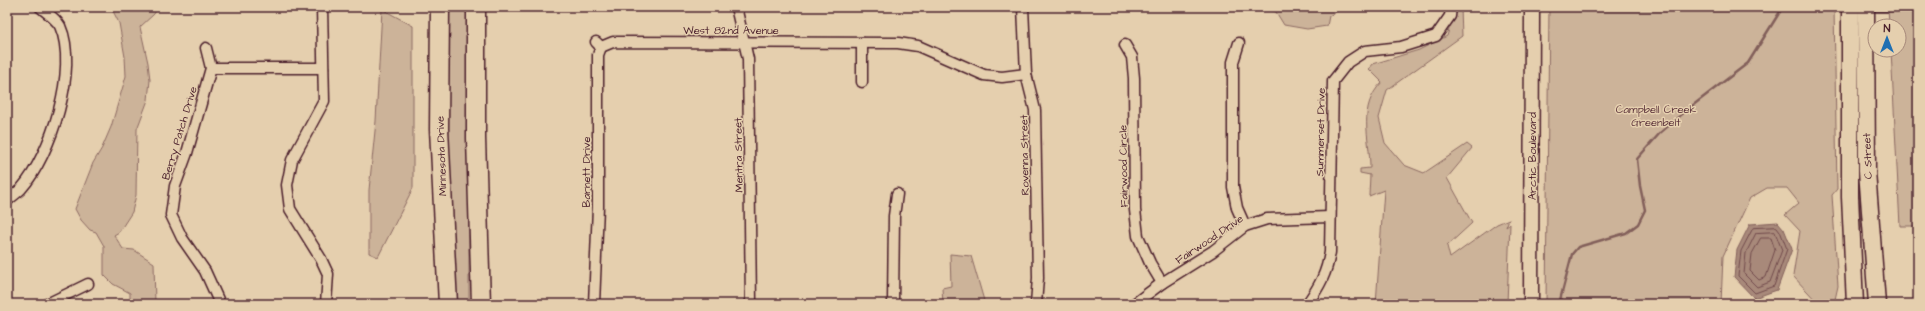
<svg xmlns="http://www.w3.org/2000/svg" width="1925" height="311" font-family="'Architects Daughter',sans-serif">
<rect width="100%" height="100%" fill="#e5cfae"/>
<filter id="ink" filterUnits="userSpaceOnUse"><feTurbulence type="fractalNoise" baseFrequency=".025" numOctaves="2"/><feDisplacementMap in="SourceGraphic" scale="8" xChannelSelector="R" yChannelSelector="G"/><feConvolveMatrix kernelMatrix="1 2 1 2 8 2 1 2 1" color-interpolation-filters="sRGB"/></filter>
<g filter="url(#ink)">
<g fill="#ccb399" stroke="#8b6962">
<path d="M 111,7 L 158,7 L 154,14 L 140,27 L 148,63 L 150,80 L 148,100 L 137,129 L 136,195 L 132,212 L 119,232 L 114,235 L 123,249 L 134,250 L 154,263 L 155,304 L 130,304 L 130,293 L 113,284 L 104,275 L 104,246 L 96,232 L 90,230 L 81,220 L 75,209 L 93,163 L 102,148 L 111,127 L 126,76 L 125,57 L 119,23 Z"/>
<path d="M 446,7 L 469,7 L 469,304 L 456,304 L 446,129 Z"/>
<path d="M 1263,7 L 1344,7 L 1329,16 L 1327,26 L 1307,29 L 1284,25 L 1276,12 Z"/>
<path d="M 1458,7 L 1463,7 L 1461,8 L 1462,36 L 1387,90 L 1379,118 L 1385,143 L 1404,165 L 1424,173 L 1467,144 L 1472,148 L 1447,178 L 1472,223 L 1447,246 L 1450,258 L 1497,224 L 1509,219 L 1506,227 L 1510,224 L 1507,304 L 1376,304 L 1384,190 L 1369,196 L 1370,175 L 1360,173 L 1360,169 L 1370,168 C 1370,136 1357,108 1382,82 L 1369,69 L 1373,64 L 1419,50 L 1447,36 L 1453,16 Z"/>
<path d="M 1549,7 L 1834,7 L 1837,189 L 1832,195 L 1838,286 L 1834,304 L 1819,304 L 1793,276 L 1800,231 L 1785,215 L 1799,203 L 1787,188 L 1767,188 L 1750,198 L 1723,256 L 1721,304 L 1546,304 Z"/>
<path d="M 1888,7 L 1918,7 L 1918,226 L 1900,226 L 1891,50 L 1899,50 L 1899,26 L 1889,26 Z"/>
<path d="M 382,9 L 413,26 L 413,188 L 378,257 L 369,253 L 369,190 L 376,121 Z"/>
<path d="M 1857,33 L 1858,33 L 1870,304 L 1857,185 Z"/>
<path d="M 950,254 L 971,256 L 985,304 L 943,304 L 942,288 L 951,286 Z"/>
</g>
<path fill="#a8897a" stroke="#825f5a" d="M 1778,222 L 1784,229 L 1792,249 L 1777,290 L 1754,298 L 1734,277 L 1737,250 L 1750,224 Z"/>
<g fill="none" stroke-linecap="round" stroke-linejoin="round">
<g stroke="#70494b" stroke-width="1">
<path d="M 1777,227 L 1780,231 L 1787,249 L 1774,286 L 1755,293 L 1738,276 L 1741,251 L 1753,228 Z"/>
<path d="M 1775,232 L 1782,250 L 1770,282 L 1757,287 L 1744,274 L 1746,253 L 1756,233 Z"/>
<path d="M 1761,238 L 1771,238 L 1775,250 L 1766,277 L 1759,280 L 1750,271 L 1752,254 Z"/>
</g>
<g stroke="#825f5a" stroke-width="2.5">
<path d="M 1871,11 L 1897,11 L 1903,7"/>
<path d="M 1559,304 L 1572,254 L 1578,247 L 1626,233 L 1638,224 L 1645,210 L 1640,186 L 1637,159 L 1660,133 L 1688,109 L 1748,63 L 1781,10 L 1792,7"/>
</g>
<g stroke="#4a1f2b" stroke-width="13">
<g id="minor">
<path d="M 322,7 L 324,101 L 292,160 L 287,185 L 290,209 L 321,259 L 328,274 L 326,304"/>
<path d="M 736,7 L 748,59 L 751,304"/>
<path d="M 1023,7 L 1026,74 L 1035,110 L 1038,278 L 1036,304"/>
<path d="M 1239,43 L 1233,62 L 1233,187 L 1237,208 L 1245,226"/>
<path d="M 1125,45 L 1132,57 L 1134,78 L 1135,210 L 1138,236 L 1150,263 L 1162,283"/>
<path d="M 601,47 L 613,42 L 898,43 L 918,46 L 984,75 L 1002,77 L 1026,74"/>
<path d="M 206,48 L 211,68 L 187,153 L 175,186 L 171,215 L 182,238 L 205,271 L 220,304"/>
<path d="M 211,68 L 323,68"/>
<path d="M 862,82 L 862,43"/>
<path d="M 7,201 C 11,197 17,193 21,189 C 51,155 79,68 60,26 C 56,19 46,12 40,7"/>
<path d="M 47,304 L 88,284"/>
<path d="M 594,304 L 598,207 L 598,55 L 601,47 L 596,42"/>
<path d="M 893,304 L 894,216 L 897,194"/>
<path d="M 1134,304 L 1162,283 L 1213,251 L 1245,226 L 1267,219 L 1330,217"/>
<path d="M 1307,304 C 1319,287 1327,273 1330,252 L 1333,81 L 1348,62 L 1365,51 L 1401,47 L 1436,36 L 1450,16 L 1451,7"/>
</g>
</g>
<g stroke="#4a1f2b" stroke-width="17">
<path id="secondary" d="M 1531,304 L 1532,7"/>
</g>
<g stroke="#4a1f2b" stroke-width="19">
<g id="primary">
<path d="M 1850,7 L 1850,197 L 1855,304"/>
<path d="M 1866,7 L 1867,171 L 1877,304"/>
</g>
</g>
<g stroke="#4a1f2b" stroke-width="21">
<g id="motorway">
<path d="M 440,7 L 439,129 L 448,304"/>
<path d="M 476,7 L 476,138 L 481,304"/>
</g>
</g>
<use href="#minor" stroke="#e5cfae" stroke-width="10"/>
<use href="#secondary" stroke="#e5cfae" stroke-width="14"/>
<use href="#primary" stroke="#e5cfae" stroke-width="16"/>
<use href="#motorway" stroke="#e5cfae" stroke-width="18"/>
</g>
</g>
<g text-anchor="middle" stroke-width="3" stroke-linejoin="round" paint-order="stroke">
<g font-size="11" fill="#4a1f2b" stroke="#e5cfae">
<text x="731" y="34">West 82nd Avenue</text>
<text transform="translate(1320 132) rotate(-89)" y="4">Summerset Drive</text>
<text transform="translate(179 133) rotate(-73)" y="4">Berry Patch Drive</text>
<text transform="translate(738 155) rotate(-91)" y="4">Mentra Street</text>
<text transform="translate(1024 155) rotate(-91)" y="4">Rovenna Street</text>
<text transform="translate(441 156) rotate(-92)" y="4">Minnesota Drive</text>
<text transform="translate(1532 156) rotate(-90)" y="4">Arctic Boulevard</text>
<text transform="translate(1867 156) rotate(-92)" y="4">C Street</text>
<text transform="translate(1123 166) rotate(-91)" y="4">Fairwood Circle</text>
<text transform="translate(586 172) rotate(-90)" y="4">Barnett Drive</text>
<text transform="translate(1209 239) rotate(-34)" y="4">Fairwood Drive</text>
</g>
<g font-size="11" fill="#5e353c" stroke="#e5cfae">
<text x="1656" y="113">Campbell Creek<tspan x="1656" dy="13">Greenbelt</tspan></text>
</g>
</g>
<rect width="1925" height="311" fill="none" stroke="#e5cfae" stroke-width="24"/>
<rect x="12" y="12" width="1901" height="287" fill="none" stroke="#4a1f2b" stroke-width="1.5" filter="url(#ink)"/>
<g transform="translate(1887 38)"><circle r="19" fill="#e5cfae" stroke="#a7897a"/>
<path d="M0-3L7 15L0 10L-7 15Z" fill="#1f6fb2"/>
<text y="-6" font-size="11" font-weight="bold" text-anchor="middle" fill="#4a1f2b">N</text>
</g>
</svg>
